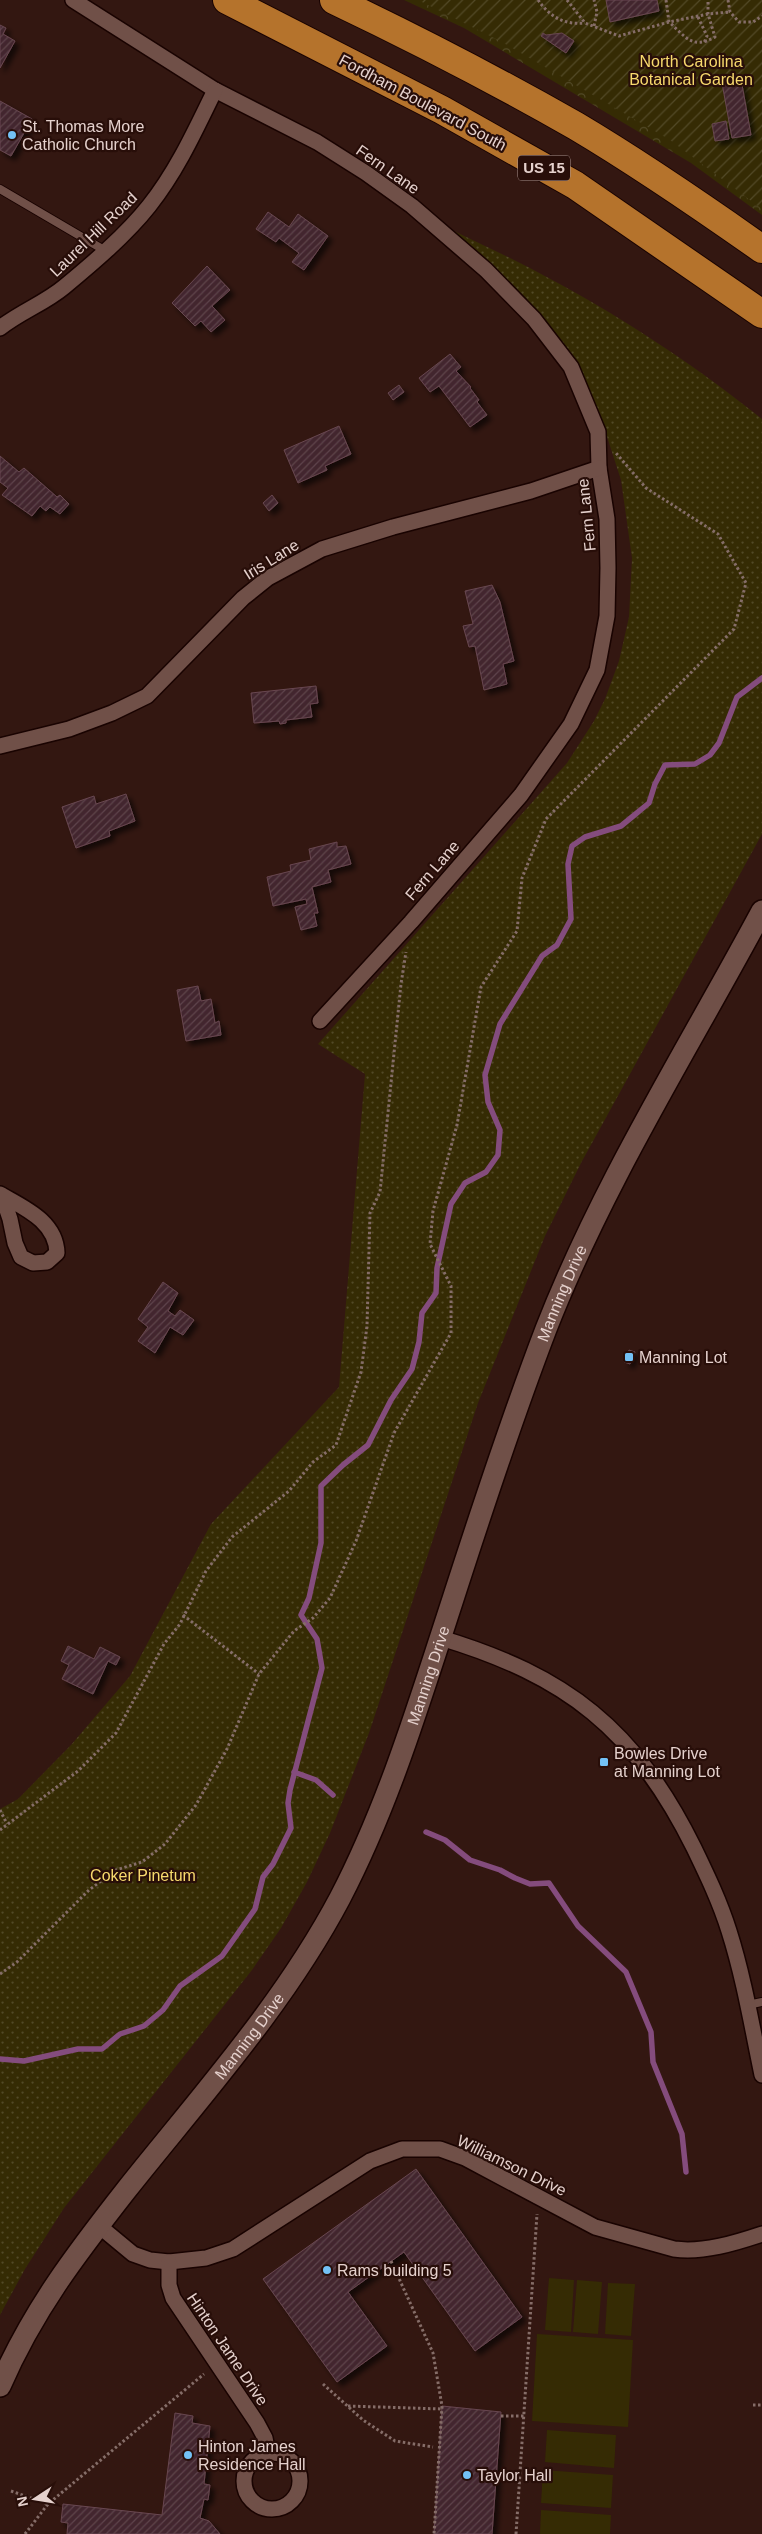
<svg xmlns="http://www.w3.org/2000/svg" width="762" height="2534" font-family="Helvetica,sans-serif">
<defs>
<pattern id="forest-crowns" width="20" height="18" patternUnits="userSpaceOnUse" patternTransform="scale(1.25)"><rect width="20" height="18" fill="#352b04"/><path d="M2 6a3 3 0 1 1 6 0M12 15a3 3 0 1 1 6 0" fill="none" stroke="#524927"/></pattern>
<pattern id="park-dots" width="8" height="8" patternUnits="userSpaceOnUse" patternTransform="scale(1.25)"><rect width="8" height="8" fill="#352b04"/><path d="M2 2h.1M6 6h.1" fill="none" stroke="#524927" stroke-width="1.8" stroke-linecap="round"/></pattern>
<pattern id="garden-furrows" width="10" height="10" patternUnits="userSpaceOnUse" patternTransform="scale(1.25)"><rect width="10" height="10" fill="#352b04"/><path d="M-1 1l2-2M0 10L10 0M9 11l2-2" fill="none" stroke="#524927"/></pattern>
<pattern id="building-hatch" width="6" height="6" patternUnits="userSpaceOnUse" patternTransform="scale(1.25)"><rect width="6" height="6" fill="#43262e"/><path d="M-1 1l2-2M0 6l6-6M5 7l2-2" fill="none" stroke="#5e444b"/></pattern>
<filter id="shadow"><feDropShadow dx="4.5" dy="4.5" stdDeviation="2.5" flood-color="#0009"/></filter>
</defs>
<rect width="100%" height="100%" fill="#331711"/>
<g fill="#352b04">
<path d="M 549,2278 L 574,2280 L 571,2332 L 545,2330 Z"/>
<path d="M 577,2280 L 602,2282 L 598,2334 L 573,2332 Z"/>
<path d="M 608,2283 L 635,2284 L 631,2336 L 605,2334 Z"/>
<path d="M 537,2334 L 633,2340 L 628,2427 L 532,2421 Z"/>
<path d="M 547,2430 L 616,2435 L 614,2468 L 545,2462 Z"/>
<path d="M 543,2470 L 613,2475 L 611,2508 L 541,2503 Z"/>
<path d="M 541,2510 L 611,2515 L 610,2534 L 540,2534 Z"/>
</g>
<path fill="url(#forest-crowns)" d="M 404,0 L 525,0 L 762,141 L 762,215 L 691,163 L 464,28 Z"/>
<path fill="url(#park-dots)" d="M 440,224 C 463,236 488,247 512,259 C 600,303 685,357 762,419 L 762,834 L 581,1163 L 545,1236 L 478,1403 L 369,1733 L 330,1833 L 307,1882 L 281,1928 L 252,1970 L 64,2208 L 25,2269 L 0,2315 L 0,1809 L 18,1799 L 71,1745 L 130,1676 L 211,1524 L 339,1387 L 365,1074 L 318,1044 L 567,763 L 594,721 L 605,699 L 619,661 L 629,617 L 632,558 L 621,480 L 599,412 L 576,370 Z"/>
<path fill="url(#garden-furrows)" d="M 418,0 L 762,0 L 762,209 L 670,140 L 502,42 Z"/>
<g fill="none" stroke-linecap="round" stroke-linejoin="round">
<g stroke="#844c7d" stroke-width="5.5">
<path d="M 294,1772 L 316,1780 L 333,1795"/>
<path d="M 426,1832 L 445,1840 L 470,1860 L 500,1870 L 515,1878 L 530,1884 L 549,1883 L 578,1926 L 626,1972 L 651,2032 L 653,2062 L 682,2134 L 686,2172"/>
<path d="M 0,2059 L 24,2061 L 78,2049 L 102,2049 L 120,2034 L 144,2026 L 163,2010 L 180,1986 L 222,1956 L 255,1909 L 263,1877 L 273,1864 L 291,1828 L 288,1803 L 290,1790 L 322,1668 L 317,1639 L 301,1615 L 309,1598 L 321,1543 L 321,1486 L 343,1465 L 368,1445 L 391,1400 L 412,1369 L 419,1342 L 422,1313 L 436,1293 L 437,1268 L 451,1204 L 465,1183 L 486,1172 L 498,1155 L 500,1130 L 488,1102 L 485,1075 L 500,1024 L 542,956 L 557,945 L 571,919 L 568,864 L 572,846 L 585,837 L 621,826 L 632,817 L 649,803 L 655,784 L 665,765 L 695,764 L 710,755 L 719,743 L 737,697 L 762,678"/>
</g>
</g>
<g fill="url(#building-hatch)" stroke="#684750" filter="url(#shadow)">
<path d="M 606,0 L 657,0 L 659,11 L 610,22 Z"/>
<path d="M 0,25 L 6,28 L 3,34 L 15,41 L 0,68 Z"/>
<path d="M 543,33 L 546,35 L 562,33 L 574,41 L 566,53 L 541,36 Z"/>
<path d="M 741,79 L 751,135 L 732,138 L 722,83 Z"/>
<path d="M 0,101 L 32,119 L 11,156 L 0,150 Z"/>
<path d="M 726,121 L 729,139 L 715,141 L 712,124 Z"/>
<path d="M 268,212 L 289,227 L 298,214 L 328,236 L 304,270 L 292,262 L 299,253 L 279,238 L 276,242 L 256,229 Z"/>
<path d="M 207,266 L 230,290 L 212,306 L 225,320 L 211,332 L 201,321 L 195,326 L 172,303 Z"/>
<path d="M 450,354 L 461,367 L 456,371 L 471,387 L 470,388 L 479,400 L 477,402 L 487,415 L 470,427 L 439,386 L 430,392 L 419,378 Z"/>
<path d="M 399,385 L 404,392 L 393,400 L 388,393 Z"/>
<path d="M 339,426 L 351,454 L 325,466 L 327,470 L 298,483 L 284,450 Z"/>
<path d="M 0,456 L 19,472 L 24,468 L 57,497 L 60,495 L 69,504 L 60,514 L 50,507 L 46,511 L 40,506 L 32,516 L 2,495 L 8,488 L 0,482 Z"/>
<path d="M 272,495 L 278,503 L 269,511 L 263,503 Z"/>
<path d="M 492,585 L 500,602 L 514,661 L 503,664 L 507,684 L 484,690 L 475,646 L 469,647 L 463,626 L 473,624 L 465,591 Z"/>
<path d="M 316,686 L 318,703 L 310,704 L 312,717 L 286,720 L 286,723 L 280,724 L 279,721 L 254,723 L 251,693 Z"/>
<path d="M 126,794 L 135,821 L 109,831 L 110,836 L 76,848 L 62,807 L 94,796 L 96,804 Z"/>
<path d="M 337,842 L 337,847 L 346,846 L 351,864 L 328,870 L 331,882 L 312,887 L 318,913 L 314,913 L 317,926 L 301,930 L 295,907 L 307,904 L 306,899 L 273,906 L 267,877 L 291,871 L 290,865 L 311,860 L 309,849 Z"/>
<path d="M 198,986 L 201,1001 L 211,999 L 215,1023 L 219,1021 L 221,1035 L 186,1041 L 177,990 Z"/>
<path d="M 163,1282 L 178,1293 L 168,1311 L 175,1316 L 180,1310 L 194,1320 L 183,1335 L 170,1327 L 155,1353 L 138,1341 L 148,1327 L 138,1319 Z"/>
<path d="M 629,1350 L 635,1352 L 630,1364 L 624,1362 Z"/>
<path d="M 68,1646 L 94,1659 L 100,1647 L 120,1657 L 116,1665 L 108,1661 L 93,1694 L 62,1679 L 69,1665 L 61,1661 Z"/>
<path d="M 416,2169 L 522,2317 L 475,2351 L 404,2252 L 348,2292 L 387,2346 L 337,2382 L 263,2279 Z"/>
<path d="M 442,2406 L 501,2412 L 492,2534 L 434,2534 Z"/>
<path d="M 175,2413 L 193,2416 L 192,2423 L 210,2426 L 204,2484 L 210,2485 L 208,2500 L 204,2499 L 200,2518 L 209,2521 L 220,2534 L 67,2534 L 68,2523 L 61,2522 L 63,2504 L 162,2515 Z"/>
</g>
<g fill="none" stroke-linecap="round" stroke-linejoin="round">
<g stroke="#190301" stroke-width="10">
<g id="lane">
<path d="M 0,189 L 104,250"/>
<path d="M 748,2005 L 762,2002"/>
</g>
</g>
<g stroke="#190301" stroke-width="18">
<g id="street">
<path d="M 73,0 L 215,90 L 317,142 L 366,173 L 412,206 L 486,270 L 534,319 L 571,367 L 598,432 L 599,468 L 607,519 L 608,568 L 607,616 L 597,670 L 571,724 L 521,795 L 411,922 L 320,1021"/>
<path d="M 0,328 C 20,312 45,303 64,287 C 93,263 126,235 149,206 C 177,171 196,129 215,90"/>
<path d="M 0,746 L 69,729 L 112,713 L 147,696 L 243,598 L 268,578 L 322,549 L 393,527 L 531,491 L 599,468"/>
<path d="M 0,1194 C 24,1208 56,1221 57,1253 L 47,1262 L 33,1263 L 21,1257 L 15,1243 L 10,1219 L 2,1195"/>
<path d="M 441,1638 C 567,1676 635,1729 694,1848 C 707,1875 720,1902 729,1931 C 744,1978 752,2027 762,2075"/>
<path d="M 98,2225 L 133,2254 L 150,2260 L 169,2262 L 206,2258 L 233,2249 L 370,2161 L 402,2149 L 440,2149 L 465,2158 L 595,2227 L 674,2249 C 703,2253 735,2243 762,2234"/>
<path d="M 169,2262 L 169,2285 L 173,2298 L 257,2423 L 265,2438 L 268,2453"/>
<circle cx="272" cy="2481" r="28"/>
</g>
</g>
<g stroke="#190301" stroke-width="24">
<g id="secondary">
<path id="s1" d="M 0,2386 C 33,2310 76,2254 127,2189 C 201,2096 284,2004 340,1898 C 389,1804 420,1700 453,1599 C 482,1509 512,1418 546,1329 C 603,1183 688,1049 762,911"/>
</g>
</g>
<g stroke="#190301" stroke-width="30">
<g id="highway">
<path d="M 227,0 L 442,110 L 575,185 L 762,314"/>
<path d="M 334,0 C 416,39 497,81 576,126 C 640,164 701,206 762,249"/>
</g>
</g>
<g stroke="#856d68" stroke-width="3" stroke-dasharray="2.5 2.5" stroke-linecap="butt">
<path d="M 538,0 C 550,17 564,25 585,23"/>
<path d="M 567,0 L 585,23 L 619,36 L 669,22 L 708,14 L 730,12"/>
<path d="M 666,0 L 669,22 C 686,37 692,50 715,37 L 708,14 L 708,0"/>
<path d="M 728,0 L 730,12 L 739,22 L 753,22 L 762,16"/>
<path d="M 698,17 L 707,36 L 704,43"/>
<path d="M 594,26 L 597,12 L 594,0"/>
<path d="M 183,1615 L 259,1674"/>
<path d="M 0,1810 L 7,1824"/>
<path d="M 0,1830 L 78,1771 L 116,1733 L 164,1644 L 180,1624 L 206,1571 L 232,1537 L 289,1491 L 313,1462 L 336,1445 L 361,1372 L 367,1326 L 370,1213 L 380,1192 L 401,984 L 406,952"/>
<path d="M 0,1974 L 17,1962 L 89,1890 L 116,1870 L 142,1862 L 165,1844 L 196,1805 L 227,1749 L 259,1674 L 294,1631 L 313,1618 L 330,1598 L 356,1541 L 394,1433 L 451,1333 L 451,1286 L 430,1244 L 433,1211 L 457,1125 L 481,987 L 517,931 L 522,878 L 546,819 L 734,629 L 746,583 L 718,534 L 646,488 L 616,453"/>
<path d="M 391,2261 L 433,2353 L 442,2406 L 434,2534"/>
<path d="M 323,2384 L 363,2420 L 395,2441 L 433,2447"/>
<path d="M 753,2405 L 762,2405"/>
<path d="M 348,2406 L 442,2409"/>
<path d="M 501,2416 L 524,2416"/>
<path d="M 11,2491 L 48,2504"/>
<path d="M 25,2534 L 48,2504 L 204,2374"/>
<path d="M 516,2534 L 537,2214"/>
</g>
<use href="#lane" stroke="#705048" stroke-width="8"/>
<use href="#street" stroke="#705048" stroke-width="15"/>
<use href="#secondary" stroke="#705048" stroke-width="21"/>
<use href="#highway" stroke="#b5732c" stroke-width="28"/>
</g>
<g fill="#73c1f5" stroke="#280e09" stroke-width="2">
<circle cx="12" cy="135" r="5"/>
<rect x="624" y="1352" width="10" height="10" rx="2.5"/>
<rect x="599" y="1757" width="10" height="10" rx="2.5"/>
<circle cx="327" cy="2270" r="5"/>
<circle cx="188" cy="2455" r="5"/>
<circle cx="467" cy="2475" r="5"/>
</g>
<g text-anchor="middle" stroke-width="4.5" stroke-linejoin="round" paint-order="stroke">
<rect fill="#280e09" stroke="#ac9692" stroke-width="1" x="518" y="155.5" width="52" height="25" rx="4"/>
<g font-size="15" font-weight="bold" fill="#e5d1cd">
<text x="544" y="173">US 15</text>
</g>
<g font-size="16" fill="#f7d96d" stroke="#280e09">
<text x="691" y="67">North Carolina<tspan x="691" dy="18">Botanical Garden</tspan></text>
<text x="143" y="1881">Coker Pinetum</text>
</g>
<g font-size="16" fill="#e5d1cd" stroke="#280e09">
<text transform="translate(423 102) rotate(28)" y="6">Fordham Boulevard South</text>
<text transform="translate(388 169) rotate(35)" y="6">Fern Lane</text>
<text transform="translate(93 234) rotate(-44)" y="6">Laurel Hill Road</text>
<text transform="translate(586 515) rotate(-96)" y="6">Fern Lane</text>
<text transform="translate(271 559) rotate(-32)" y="6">Iris Lane</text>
<text transform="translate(432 870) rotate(-49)" y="6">Fern Lane</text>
<text dy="6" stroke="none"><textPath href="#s1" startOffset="1241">Manning Drive</textPath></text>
<text dy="6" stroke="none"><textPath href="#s1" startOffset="836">Manning Drive</textPath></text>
<text dy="6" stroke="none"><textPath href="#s1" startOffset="431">Manning Drive</textPath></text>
<text transform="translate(512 2165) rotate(26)" y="6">Williamson Drive</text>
<text transform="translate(228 2349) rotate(56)" y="6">Hinton Jame Drive</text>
</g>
<g font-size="16" fill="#e5d1cd" stroke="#280e09" text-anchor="start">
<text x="22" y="132">St. Thomas More<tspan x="22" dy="18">Catholic Church</tspan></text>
<text x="639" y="1363">Manning Lot</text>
<text x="614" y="1759">Bowles Drive<tspan x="614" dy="18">at Manning Lot</tspan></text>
<text x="337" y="2276">Rams building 5</text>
<text x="198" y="2452">Hinton James<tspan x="198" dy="18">Residence Hall</tspan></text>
<text x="477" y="2481">Taylor Hall</text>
</g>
</g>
<g transform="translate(35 2499) rotate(258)" stroke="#280e09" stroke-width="4" paint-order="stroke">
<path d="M0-4L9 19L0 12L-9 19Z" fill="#e5d1cd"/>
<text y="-8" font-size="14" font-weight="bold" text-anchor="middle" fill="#e5d1cd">N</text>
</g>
</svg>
